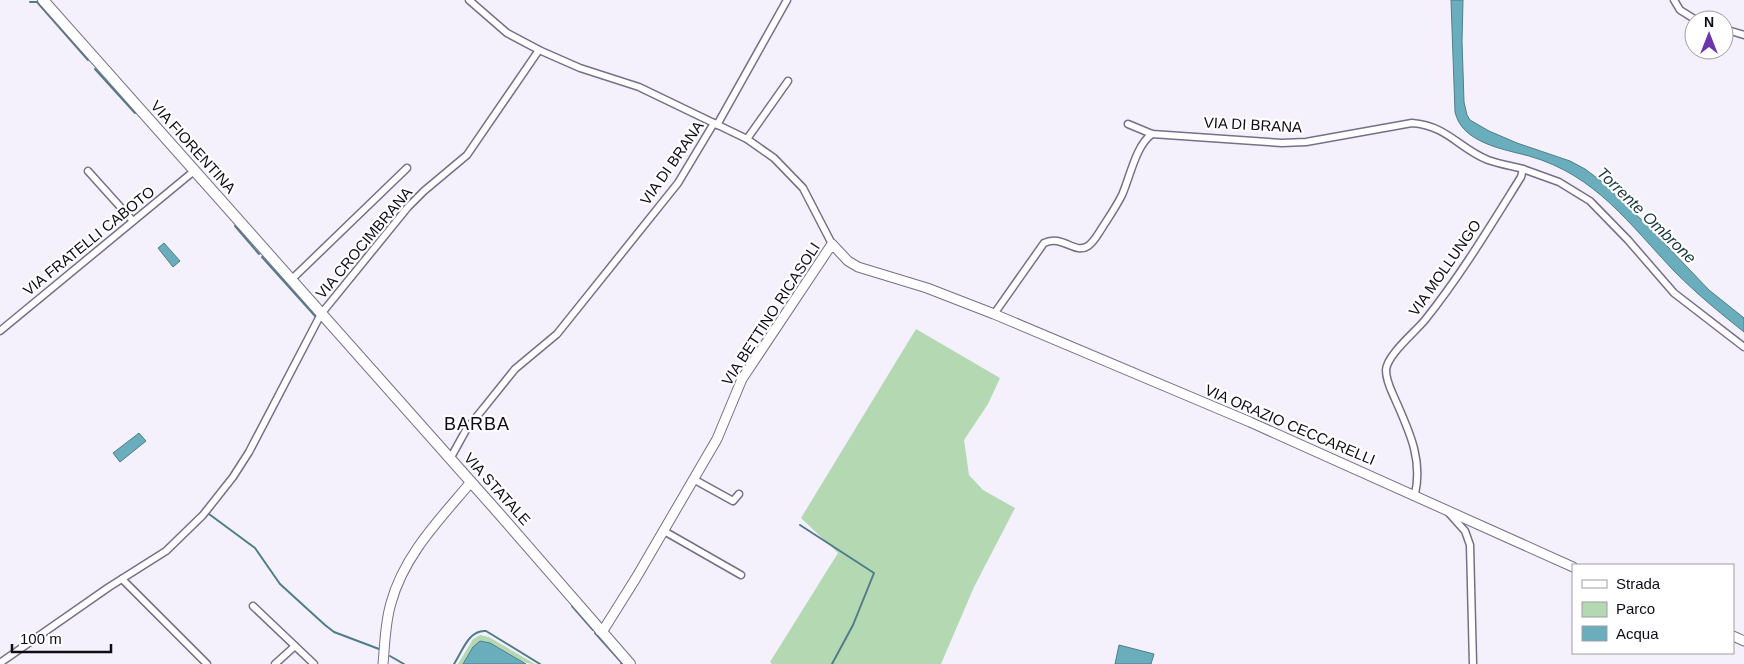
<svg xmlns="http://www.w3.org/2000/svg" width="1744" height="664" font-family="Arial,sans-serif">
<rect width="100%" height="100%" fill="#f4f1fd"/>
<g fill="#b4d9b2">
<path d="M 916,329 L 1000,378 L 988,404 L 964,440 L 969,475 L 983,490 L 1015,508 L 974,587 L 941,664 L 772,664 L 770,662 L 838,553 L 801,518 Z"/>
<path d="M 480,635 L 489,637 L 535,664 C 516,664 501,644 480,641 L 473,647 L 463,664 L 458,664 L 473,639 Z"/>
</g>
<g fill="#6aadbc" stroke="#4f7d8a">
<path d="M 1451,0 L 1463,0 L 1462,41 L 1464,102 L 1467,115 L 1470,120 L 1489,131 L 1517,143 L 1570,161 L 1585,169 L 1601,181 L 1647,225 L 1709,290 L 1744,318 L 1744,332 C 1720,313 1697,294 1675,272 C 1630,225 1596,175 1529,156 C 1503,149 1462,143 1455,112 Z"/>
<path d="M 164,243 L 180,261 L 173,267 L 158,248 Z"/>
<path d="M 139,433 L 146,441 L 120,462 L 113,453 Z"/>
<path d="M 480,641 L 490,643 L 526,664 L 463,664 L 473,647 Z"/>
<path d="M 1119,645 L 1154,654 L 1151,664 L 1115,664 Z"/>
</g>
<g fill="none" stroke-linecap="round" stroke-linejoin="round">
<g stroke="#4f7d8a" stroke-width="2">
<path d="M 30,2 L 37,2 L 88,60"/>
<path d="M 95,69 L 135,113"/>
<path d="M 235,226 L 259,254"/>
<path d="M 262,257 L 316,317"/>
<path d="M 209,514 L 255,548 L 280,584 L 325,625 L 334,632 L 379,649"/>
<path d="M 800,525 L 874,573 L 853,625 L 832,664"/>
<path d="M 572,606 L 593,630"/>
<path d="M 595,633 L 622,663 L 621,664"/>
<path d="M 390,656 L 404,664"/>
<path d="M 454,664 C 462,652 469,629 486,631 L 540,664"/>
</g>
<g stroke="#766f89" stroke-width="9">
<g id="street">
<path d="M 469,0 L 507,33 L 539,50 L 580,68 L 639,87 L 747,139 L 774,158 L 803,188 L 832,244"/>
<path d="M 1674,0 L 1680,10 L 1696,20"/>
<path d="M 1724,29 L 1744,35"/>
<path d="M 1128,124 L 1152,134 L 1282,143 L 1306,142 L 1412,123 C 1448,126 1458,148 1488,160 C 1499,164 1512,166 1523,169 L 1521,177 C 1491,225 1461,275 1425,320 C 1415,332 1387,355 1386,370 C 1386,381 1391,390 1395,399 C 1409,431 1423,459 1415,494"/>
<path d="M 717,125 L 787,0"/>
<path d="M 747,139 L 788,81"/>
<path d="M 1523,169 L 1559,182 L 1590,201 L 1628,240 L 1674,293 L 1744,347"/>
<path d="M 88,171 L 133,221"/>
<path d="M 291,280 L 407,168"/>
<path d="M 994,314 L 1044,243 C 1062,234 1075,255 1088,246 C 1094,242 1098,234 1102,228 C 1109,217 1116,207 1122,195 C 1130,177 1136,145 1152,134"/>
<path d="M 0,331 L 194,171"/>
<path d="M 450,459 L 466,430 L 515,369 L 557,334 L 678,183 L 714,123"/>
<path d="M 695,480 L 733,501 L 739,494"/>
<path d="M 1448,512 L 1465,531 L 1470,545 L 1473,664"/>
<path d="M 664,531 L 741,575"/>
<path d="M 122,579 L 207,664"/>
<path d="M 253,606 L 314,664"/>
<path d="M 0,663 L 109,587 L 166,551 L 203,515 L 233,477 L 249,452 L 321,314 L 408,207 L 424,191 L 467,155 L 539,50"/>
<path d="M 275,664 L 295,646"/>
</g>
</g>
<g stroke="#766f89" stroke-width="11">
<g id="secondary">
<path d="M 600,631 L 604,629 L 636,578 L 717,439 L 742,379 L 832,244 L 848,261 L 858,267 L 927,288 L 994,314 L 1250,422 L 1573,567"/>
<path d="M 1733,636 L 1744,641"/>
<path d="M 383,664 C 385,643 385,623 391,603 C 404,555 440,519 471,482"/>
</g>
</g>
<g stroke="#766f89" stroke-width="12">
<path id="primary" d="M 43,0 L 495,509 L 630,664"/>
</g>
<use href="#street" stroke="#fff" stroke-width="6"/>
<use href="#secondary" stroke="#fff" stroke-width="9"/>
<use href="#primary" stroke="#fff" stroke-width="10"/>
</g>
<g text-anchor="middle" stroke-width="4.5" stroke-linejoin="round" paint-order="stroke">
<g font-size="15" fill="#0f0c16" stroke="#fff">
<text transform="translate(1253 125) rotate(3)" y="5">VIA DI BRANA</text>
<text transform="translate(193 147) rotate(48)" y="5">VIA FIORENTINA</text>
<text transform="translate(672 163) rotate(-55)" y="5">VIA DI BRANA</text>
<text transform="translate(89 241) rotate(-39)" y="5">VIA FRATELLI CABOTO</text>
<text transform="translate(364 243) rotate(-50)" y="5">VIA CROCIMBRANA</text>
<text transform="translate(1445 268) rotate(-55)" y="5">VIA MOLLUNGO</text>
<text transform="translate(771 314) rotate(-57)" y="5">VIA BETTINO RICASOLI</text>
<text transform="translate(1290 425) rotate(23)" y="5">VIA ORAZIO CECCARELLI</text>
<text transform="translate(497 489) rotate(48)" y="5">VIA STATALE</text>
</g>
<g font-size="16" font-style="italic" fill="#14363c" stroke="#fff">
<text transform="translate(1647 215) rotate(44)" y="6">Torrente Ombrone</text>
</g>
<g font-size="18" letter-spacing="1" fill="#0f0c16" stroke="#fff">
<text x="477" y="430">BARBA</text>
</g>
</g>
<rect x="1572" y="564" width="162" height="90" fill="#ffffff" stroke="#9f9ea2"/>
<rect x="1582" y="580" width="25" height="8" fill="#ffffff" stroke="#9f9ea2"/>
<text x="1616" y="589" font-size="15" fill="#0f0c16">Strada</text>
<rect x="1582" y="602" width="25" height="15" fill="#b4d9b2" stroke="#9f9ea2"/>
<text x="1616" y="614" font-size="15" fill="#0f0c16">Parco</text>
<rect x="1582" y="626" width="25" height="15" fill="#6aadbc" stroke="#9f9ea2"/>
<text x="1616" y="639" font-size="15" fill="#0f0c16">Acqua</text>
<g transform="translate(1709 35)"><circle r="24" fill="#ffffff" stroke="#9f9ea2"/>
<path d="M0-4L9 19L0 12L-9 19Z" fill="#6b35ab"/>
<text y="-8" font-size="14" font-weight="bold" text-anchor="middle" fill="#0f0c16">N</text>
</g>
<path d="M12 644v8h99v-8" fill="none" stroke="#0f0c16" stroke-width="2.5"/>
<text x="20" y="644" font-size="15" fill="#0f0c16" stroke="#ffffff" stroke-width="4" paint-order="stroke">100 m</text>
</svg>
